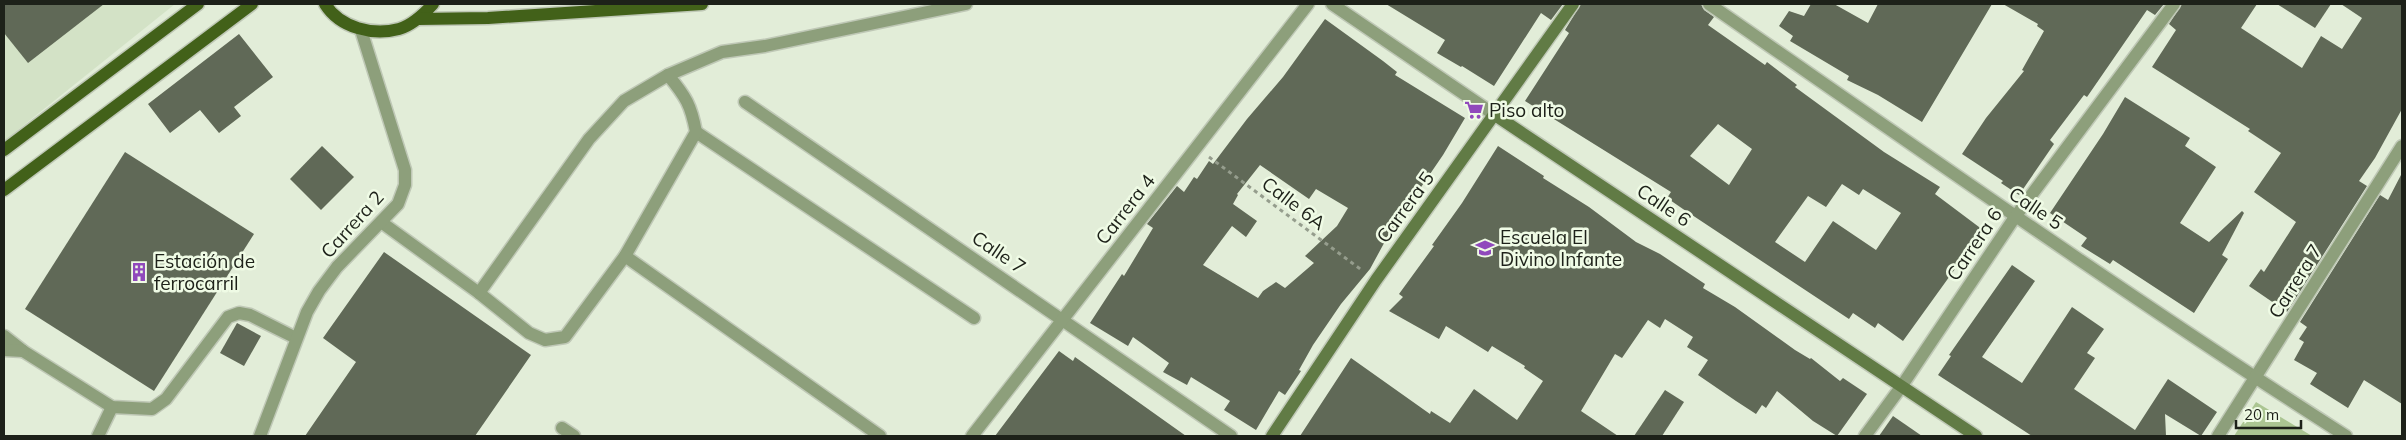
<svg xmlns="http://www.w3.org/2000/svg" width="2406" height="440" font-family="Mulish,sans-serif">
<rect width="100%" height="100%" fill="#e2edd8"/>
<path fill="#d3e2c6" d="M 4,4 L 175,4 L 4,141 Z"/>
<path fill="#abc592" d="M 2256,402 L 2312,436 L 2234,436 Z"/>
<g fill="#606957" fill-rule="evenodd">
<path d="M 4,4 L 104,4 L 28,63 L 4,33 Z"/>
<path d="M 1386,4 L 1563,4 L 1551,20 L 1541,13 L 1494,86 L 1462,66 L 1461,67 L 1437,53 L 1445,40 Z"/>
<path d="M 1581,4 L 1701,4 L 1704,10 L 1714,17 L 1708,25 L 1765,65 L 1767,62 L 1797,85 L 1795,87 L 1884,152 L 1940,187 L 1935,194 L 1983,230 L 1903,341 L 1878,323 L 1875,328 L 1853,313 L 1849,319 L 1683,209 L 1667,198 L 1671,192 L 1525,101 L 1569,33 L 1565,30 ZM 1718,124 L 1752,149 L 1729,185 L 1690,156 ZM 1842,184 L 1859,195 L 1863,189 L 1901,213 L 1876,250 L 1833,221 L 1805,262 L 1775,242 L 1808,196 L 1826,207 Z"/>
<path d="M 1811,4 L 1834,4 L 1868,23 L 1878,4 L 1992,4 L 1922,122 L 1878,95 L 1847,80 L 1849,76 L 1790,41 L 1793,36 L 1779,26 L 1789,11 L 1804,16 Z"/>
<path d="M 2003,4 L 2164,4 L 2155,15 L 2147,10 L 2087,97 L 2084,95 L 2050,140 L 2054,144 L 2019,195 L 2001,183 L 2003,181 L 1962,154 L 1986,118 L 2024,71 L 2022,70 L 2044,31 L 2037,26 L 2038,24 Z"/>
<path d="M 2182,4 L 2257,4 L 2241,28 L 2302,68 L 2321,36 L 2342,49 L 2362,18 L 2341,4 L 2402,4 L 2402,109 L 2375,158 L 2359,181 L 2367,186 L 2287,312 L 2249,286 L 2261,269 L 2264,272 L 2296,222 L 2254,192 L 2281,153 L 2248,131 L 2250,129 L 2152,67 L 2176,30 L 2169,24 Z"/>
<path d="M 2277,4 L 2331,4 L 2315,28 Z"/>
<path d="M 1325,19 L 1383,61 L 1397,72 L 1395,75 L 1465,118 L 1443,155 L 1389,234 L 1370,269 L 1341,304 L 1313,345 L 1299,370 L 1301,371 L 1285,395 L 1279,391 L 1256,430 L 1224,410 L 1230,401 L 1191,377 L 1187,385 L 1163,372 L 1169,363 L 1133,337 L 1128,346 L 1090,323 L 1122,274 L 1124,276 L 1153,228 L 1147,224 L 1177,186 L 1184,192 L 1194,177 L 1197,179 L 1209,161 L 1213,164 L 1247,119 L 1283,77 ZM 1260,165 L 1309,199 L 1316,189 L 1348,208 L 1337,226 L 1305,256 L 1314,263 L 1285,288 L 1276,282 L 1263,291 L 1258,298 L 1203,265 L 1232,226 L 1246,237 L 1257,221 L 1233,204 L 1238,195 L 1237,194 Z"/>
<path d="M 239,34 L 273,77 L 234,107 L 241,116 L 219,133 L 200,110 L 170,133 L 148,104 Z"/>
<path d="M 2125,97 L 2190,138 L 2185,146 L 2216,167 L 2180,223 L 2209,242 L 2242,211 L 2244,213 L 2222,255 L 2228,259 L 2194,313 L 2113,260 L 2110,264 L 2081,246 L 2087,238 L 2050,213 L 2103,134 Z"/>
<path d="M 322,146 L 354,177 L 321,210 L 290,179 Z"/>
<path d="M 1498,146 L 1544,176 L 1543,178 L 1589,207 L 1636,242 L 1660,254 L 1705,284 L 1703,288 L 1735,307 L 1795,350 L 1810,359 L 1811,358 L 1840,381 L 1843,378 L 1867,394 L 1837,436 L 1813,421 L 1777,391 L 1766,408 L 1762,405 L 1756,414 L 1736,401 L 1698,375 L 1708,360 L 1687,347 L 1693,337 L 1665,319 L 1660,328 L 1648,320 L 1622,358 L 1615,354 L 1581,411 L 1618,436 L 1300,436 L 1351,358 L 1430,414 L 1431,411 L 1450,423 L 1474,389 L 1517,420 L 1543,381 L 1524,368 L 1525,366 L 1492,346 L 1488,352 L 1446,326 L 1439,339 L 1389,311 L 1403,297 L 1399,294 L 1434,246 L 1432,245 L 1462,203 Z"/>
<path d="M 125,152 L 254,234 L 154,391 L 25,309 Z"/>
<path d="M 2402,173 L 2402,404 L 2364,380 L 2348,408 L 2310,384 L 2317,373 L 2294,360 L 2304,342 L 2299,339 L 2307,327 L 2300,322 L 2380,195 L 2388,200 Z"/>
<path d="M 384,252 L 531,355 L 475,436 L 305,436 L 356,362 L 323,338 Z"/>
<path d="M 2012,265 L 2035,281 L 1982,357 L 2022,383 L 2072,307 L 2104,329 L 2087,353 L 2095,358 L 2074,389 L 2135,430 L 2168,379 L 2217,412 L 2201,436 L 2165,414 L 2166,436 L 2032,436 L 1938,375 L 1951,356 L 1949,355 Z"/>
<path d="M 237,323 L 261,336 L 244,366 L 220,353 Z"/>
<path d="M 1059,351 L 1073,361 L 1075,357 L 1186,436 L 995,436 Z"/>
<path d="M 1665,390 L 1684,402 L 1662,436 L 1634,436 Z"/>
<path d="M 1893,416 L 1922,436 L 1879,436 Z"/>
</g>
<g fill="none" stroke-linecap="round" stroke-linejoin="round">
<g stroke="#bfc8b6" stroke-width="15">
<g id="lane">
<path d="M 696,132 L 974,318"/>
<path d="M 381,222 L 479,293 L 529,333 L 545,340 L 565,337 L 625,256 L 696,132 C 691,105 686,97 668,75"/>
<path d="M 625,256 L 880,436"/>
<path d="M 479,293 L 589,139 L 624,101 L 668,75 L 722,52 L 765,46 L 966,4"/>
<path d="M 4,336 L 23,351 L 112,407 L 152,409 L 166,399 L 228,317 L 239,313 L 250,315 L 296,338"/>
<path d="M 4,350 L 23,351"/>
<path d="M 98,436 L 112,407"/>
<path d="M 260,436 L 307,312 L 319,291 L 337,267 L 398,204 L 405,185 L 405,170 L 361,30"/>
</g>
</g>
<g stroke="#bfc8b6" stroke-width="15">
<g id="street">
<path d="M 1332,4 L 1495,115"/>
<path d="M 1709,4 C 1920,150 2130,298 2346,436"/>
<path d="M 745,102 L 1231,436"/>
<path d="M 562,428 L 574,436"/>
<path d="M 972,436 L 1308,4"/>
<path d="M 1865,436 L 1901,387 L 2015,217 L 2174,4"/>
<path d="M 2218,436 L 2402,146"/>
</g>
</g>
<g stroke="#bfc8b6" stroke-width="15">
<g id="secondary">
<path d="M 1495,115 L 1976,436"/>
<path d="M 1272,436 L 1376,280 L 1573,4"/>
</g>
</g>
<g stroke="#bfc8b6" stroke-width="15">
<g id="primary">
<path d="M 325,4 C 340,28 373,36 399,29 C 413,25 424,14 433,4"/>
<path d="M 418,19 L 488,18 L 702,4"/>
<path d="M 4,150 L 198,4"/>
<path d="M 4,190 L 252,4"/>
</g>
</g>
<path stroke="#959d8d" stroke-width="3" stroke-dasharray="4 4" stroke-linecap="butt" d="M 1209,157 L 1363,271"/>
<use href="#lane" stroke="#8d9f7b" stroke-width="12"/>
<use href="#street" stroke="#8d9f7b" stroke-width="12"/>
<use href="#secondary" stroke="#617b45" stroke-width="12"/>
<use href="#primary" stroke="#426119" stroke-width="12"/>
</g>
<defs>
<g id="supermarket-bare" transform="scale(1.5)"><path d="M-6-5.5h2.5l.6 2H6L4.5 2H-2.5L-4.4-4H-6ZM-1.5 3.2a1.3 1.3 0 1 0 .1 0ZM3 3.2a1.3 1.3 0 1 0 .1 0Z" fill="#9049bc" stroke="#effbe5" stroke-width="2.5" paint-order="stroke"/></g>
<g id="school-bare" transform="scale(1.5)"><path d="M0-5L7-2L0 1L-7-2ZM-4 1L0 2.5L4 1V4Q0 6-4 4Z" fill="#9049bc" stroke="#effbe5" stroke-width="2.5" paint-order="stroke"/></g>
<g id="building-bare" transform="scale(1.5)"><path d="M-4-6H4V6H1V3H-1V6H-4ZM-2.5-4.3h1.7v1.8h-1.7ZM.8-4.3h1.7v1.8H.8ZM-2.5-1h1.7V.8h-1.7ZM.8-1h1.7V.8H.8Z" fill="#9049bc" stroke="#effbe5" stroke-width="2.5" paint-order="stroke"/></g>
</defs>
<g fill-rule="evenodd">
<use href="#supermarket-bare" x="1474" y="110"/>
<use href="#school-bare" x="1485" y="248"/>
<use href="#building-bare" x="139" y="272"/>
</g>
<g text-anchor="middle" stroke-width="5" stroke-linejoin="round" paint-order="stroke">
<g font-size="19" fill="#1d2119" stroke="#effbe5" text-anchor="start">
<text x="1489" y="117">Piso alto</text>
<text x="1500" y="244">Escuela El<tspan x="1500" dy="22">Divino Infante</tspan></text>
<text x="154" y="268">Estación de<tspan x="154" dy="22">ferrocarril</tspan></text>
</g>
<g font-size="19" fill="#1d2119" stroke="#effbe5">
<text transform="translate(1294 203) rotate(37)" y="7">Calle 6A</text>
<text transform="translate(1664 205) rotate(34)" y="7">Calle 6</text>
<text transform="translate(1405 207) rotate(-54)" y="7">Carrera 5</text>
<text transform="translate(2036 208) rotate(34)" y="7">Calle 5</text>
<text transform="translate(1125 209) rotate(-52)" y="7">Carrera 4</text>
<text transform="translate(352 224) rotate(-48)" y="7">Carrera 2</text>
<text transform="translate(1974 244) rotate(-56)" y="7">Carrera 6</text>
<text transform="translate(999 252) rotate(34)" y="7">Calle 7</text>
<text transform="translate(2295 281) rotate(-58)" y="7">Carrera 7</text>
</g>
</g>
<rect width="2406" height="440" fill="none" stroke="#1d2119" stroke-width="10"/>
<path d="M2236 420v8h65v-8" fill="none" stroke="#1d2119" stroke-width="2.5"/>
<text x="2244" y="420" font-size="15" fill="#1d2119" stroke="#effbe5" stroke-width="4" paint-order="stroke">20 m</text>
</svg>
